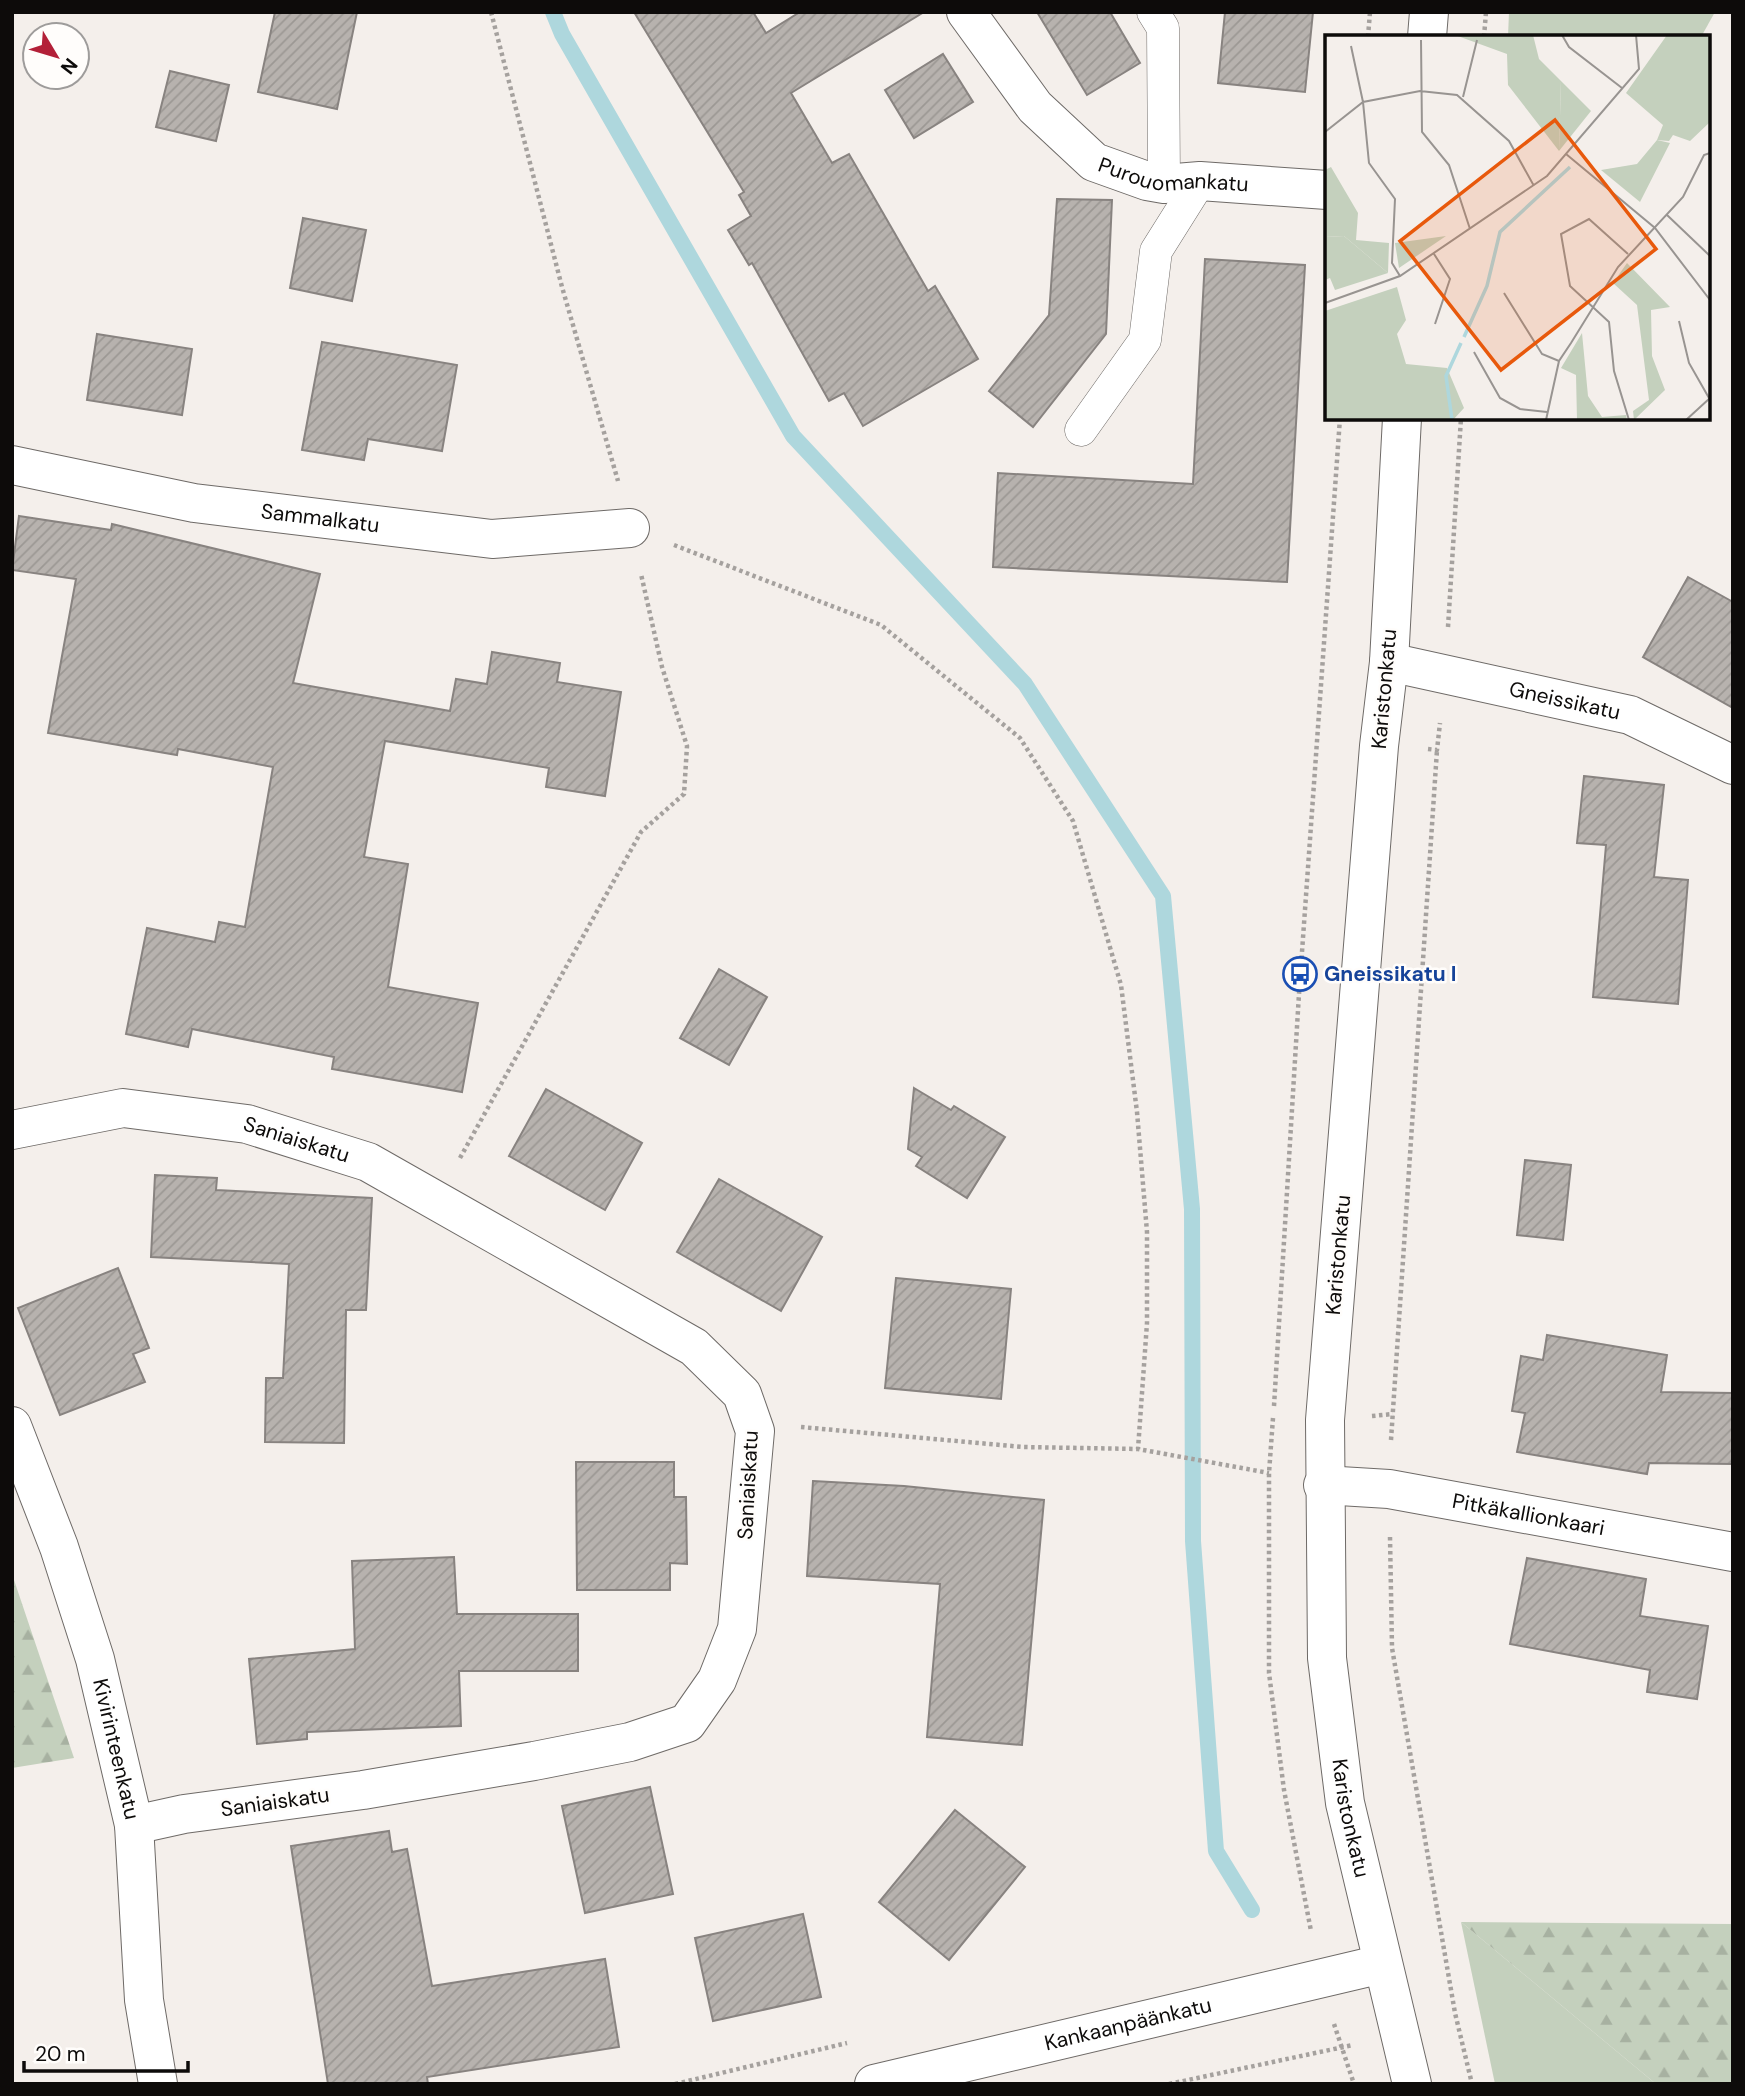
<svg xmlns="http://www.w3.org/2000/svg" width="1745" height="2096" font-family="'DM Sans',sans-serif">
<defs>
<pattern id="forest-firs" width="22" height="20" patternUnits="userSpaceOnUse" patternTransform="scale(1.75)"><rect width="22" height="20" fill="#c4d0bd"/><path d="M5 1l3.5 6h-7zM16 11l3.5 6h-7z" fill="#a7b1a1"/></pattern>
<pattern id="building-hatch" width="6" height="6" patternUnits="userSpaceOnUse" patternTransform="scale(1.75)"><rect width="6" height="6" fill="#b7b2ae"/><path d="M-1 1l2-2M0 6l6-6M5 7l2-2" fill="none" stroke="#9c9894"/></pattern>
</defs>
<rect width="100%" height="100%" fill="#f4efeb"/>
<g fill="#c4d0bd">
<path d="M 1509,12 L 1715,12 L 1701,37 L 1508,37 Z"/>
<path d="M 1461,1922 L 1656,2084 L 1495,2084 Z"/>
</g>
<g fill="url(#forest-firs)">
<path d="M 12,1574 L 74,1758 L 12,1768 Z"/>
<path d="M 1461,1922 L 1733,1924 L 1733,2084 L 1656,2084 Z"/>
</g>
<g fill="none" stroke-linecap="round" stroke-linejoin="round">
<path stroke="#aed7dd" stroke-width="16" d="M 553,12 L 562,34 L 793,436 L 1025,684 L 1163,896 L 1192,1209 L 1193,1541 L 1216,1851 L 1252,1910"/>
</g>
<g fill="url(#building-hatch)" stroke="#888380" stroke-width="2">
<path d="M 275,12 L 357,12 L 337,109 L 258,92 Z"/>
<path d="M 634,12 L 753,12 L 766,33 L 800,12 L 924,12 L 791,93 L 832,163 L 849,154 L 928,291 L 935,286 L 978,359 L 863,426 L 844,393 L 829,401 L 752,263 L 749,265 L 728,230 L 751,216 L 739,195 L 744,192 Z"/>
<path d="M 1037,12 L 1110,12 L 1140,63 L 1087,95 Z"/>
<path d="M 1225,12 L 1313,12 L 1305,92 L 1218,83 Z"/>
<path d="M 943,54 L 973,102 L 914,138 L 885,90 Z"/>
<path d="M 170,71 L 229,85 L 216,141 L 156,127 Z"/>
<path d="M 1057,199 L 1112,200 L 1106,334 L 1033,427 L 989,391 L 1049,315 Z"/>
<path d="M 303,218 L 366,230 L 352,301 L 290,288 Z"/>
<path d="M 1205,259 L 1305,265 L 1287,582 L 993,567 L 998,473 L 1193,484 Z"/>
<path d="M 97,334 L 192,349 L 182,415 L 87,400 Z"/>
<path d="M 322,342 L 457,365 L 442,451 L 368,439 L 364,460 L 302,450 Z"/>
<path d="M 19,516 L 111,530 L 112,524 L 320,574 L 293,683 L 450,711 L 456,679 L 487,684 L 492,652 L 560,663 L 557,682 L 621,692 L 605,796 L 546,787 L 549,768 L 385,741 L 364,857 L 408,864 L 388,987 L 478,1003 L 462,1092 L 332,1069 L 334,1057 L 192,1029 L 188,1047 L 126,1034 L 147,928 L 215,942 L 219,922 L 245,927 L 273,767 L 178,749 L 177,755 L 48,733 L 76,579 L 12,570 Z"/>
<path d="M 1688,577 L 1733,602 L 1733,708 L 1643,657 Z"/>
<path d="M 1584,776 L 1664,785 L 1654,877 L 1688,880 L 1678,1004 L 1593,997 L 1606,845 L 1577,843 Z"/>
<path d="M 719,969 L 767,997 L 729,1065 L 680,1038 Z"/>
<path d="M 914,1088 L 951,1110 L 954,1106 L 1005,1137 L 967,1198 L 916,1166 L 922,1157 L 908,1149 Z"/>
<path d="M 546,1089 L 642,1143 L 605,1210 L 509,1156 Z"/>
<path d="M 1525,1160 L 1571,1165 L 1563,1240 L 1517,1235 Z"/>
<path d="M 155,1175 L 217,1178 L 216,1190 L 372,1198 L 366,1310 L 346,1310 L 344,1443 L 265,1442 L 266,1378 L 283,1378 L 289,1264 L 151,1257 Z"/>
<path d="M 719,1179 L 822,1237 L 781,1311 L 677,1252 Z"/>
<path d="M 118,1268 L 149,1348 L 133,1354 L 145,1382 L 60,1415 L 18,1308 Z"/>
<path d="M 896,1278 L 1011,1289 L 1001,1399 L 885,1388 Z"/>
<path d="M 1547,1335 L 1667,1355 L 1661,1392 L 1733,1393 L 1733,1464 L 1649,1463 L 1647,1474 L 1517,1452 L 1525,1413 L 1512,1411 L 1521,1356 L 1543,1360 Z"/>
<path d="M 576,1462 L 674,1462 L 674,1497 L 686,1497 L 687,1564 L 670,1563 L 670,1590 L 577,1590 Z"/>
<path d="M 813,1481 L 904,1486 L 1044,1500 L 1022,1745 L 927,1737 L 940,1584 L 807,1576 Z"/>
<path d="M 454,1557 L 457,1614 L 578,1614 L 578,1671 L 459,1671 L 461,1726 L 307,1732 L 307,1739 L 257,1744 L 249,1659 L 355,1649 L 352,1561 Z"/>
<path d="M 1527,1558 L 1646,1579 L 1640,1616 L 1708,1626 L 1697,1699 L 1647,1692 L 1650,1670 L 1510,1644 Z"/>
<path d="M 650,1787 L 673,1894 L 585,1913 L 562,1806 Z"/>
<path d="M 955,1810 L 1025,1867 L 949,1960 L 879,1902 Z"/>
<path d="M 389,1831 L 392,1852 L 407,1849 L 432,1986 L 605,1959 L 619,2047 L 427,2077 L 428,2084 L 328,2084 L 291,1846 Z"/>
<path d="M 803,1914 L 821,1997 L 713,2021 L 695,1938 Z"/>
</g>
<g fill="none" stroke-linecap="round" stroke-linejoin="round">
<g stroke="#6e6a67" stroke-width="33">
<g id="service">
<path d="M 1153,12 L 1163,28 L 1164,184"/>
<path d="M 1081,430 L 1145,340 L 1156,251 L 1200,181"/>
</g>
</g>
<g stroke="#6e6a67" stroke-width="40">
<g id="minor">
<path id="s1" d="M 966,12 L 1035,107 L 1094,162 L 1147,181 L 1164,184 L 1200,181 L 1327,190"/>
<path id="s2" d="M 12,465 L 194,503 L 492,539 L 630,528"/>
<path id="s3" d="M 1389,662 L 1630,715 L 1733,765"/>
<path id="s4" d="M 12,1130 L 123,1108 L 247,1124 L 368,1162 L 694,1347 L 742,1394 L 755,1431 L 737,1629 L 717,1680 L 687,1723 L 630,1742 L 534,1761 L 363,1790 L 184,1814 L 134,1825"/>
<path id="s5" d="M 12,1426 L 59,1547 L 95,1659 L 134,1825 L 144,2000 L 158,2084"/>
<path id="s6" d="M 1323,1485 L 1389,1489 L 1733,1552"/>
</g>
</g>
<g stroke="#6e6a67" stroke-width="40">
<g id="tertiary">
<path d="M 1427,37 L 1429,12"/>
<path id="s7" d="M 1402,418 L 1389,662 L 1379,746 L 1325,1420 L 1327,1658 L 1345,1803 L 1412,2084"/>
<path id="s8" d="M 874,2084 L 1382,1964"/>
</g>
</g>
<g stroke="#a5a19e" stroke-width="4.5" stroke-dasharray="3.5 3.5" stroke-linecap="butt">
<path d="M 491,12 L 562,287 L 618,481"/>
<path d="M 1368,37 L 1370,12"/>
<path d="M 1484,37 L 1486,12"/>
<path d="M 674,545 L 881,625 L 1020,738 L 1073,821 L 1121,985 L 1137,1112 L 1147,1232 L 1147,1323 L 1138,1449"/>
<path d="M 1448,627 L 1461,418"/>
<path d="M 1428,749 L 1437,750 L 1440,723"/>
<path d="M 460,1158 L 641,832 L 684,794 L 687,746 L 662,667 L 641,574"/>
<path d="M 1274,1406 L 1299,994 L 1340,418"/>
<path d="M 1372,1416 L 1393,1414"/>
<path d="M 1273,1418 L 1269,1473 L 1269,1673 L 1284,1790 L 1311,1931"/>
<path d="M 801,1427 L 1023,1447 L 1138,1449 L 1269,1473"/>
<path d="M 1391,1440 L 1437,750"/>
<path d="M 1390,1537 L 1392,1648 L 1455,2013 L 1472,2084"/>
<path d="M 1334,2024 L 1354,2084"/>
<path d="M 675,2084 L 847,2043"/>
<path d="M 1169,2084 L 1353,2045"/>
</g>
<use href="#service" stroke="#fff" stroke-width="32"/>
<use href="#minor" stroke="#fff" stroke-width="38"/>
<use href="#tertiary" stroke="#fff" stroke-width="38"/>
</g>
<defs>
<g id="bus-ring" transform="scale(1.75)"><circle r="9.5" fill="#fffdfb" stroke="#1a4fb4" stroke-width="1.5"/><path d="M-5-6H5V4H4V6H2V4H-2V6H-4V4H-5ZM-3.5-4V0h7V-4ZM-3.5 1.2v1.5H-2V1.2ZM2 1.2v1.5H3.5V1.2Z" fill="#1a4fb4"/></g>
</defs>
<g fill-rule="evenodd">
<use href="#bus-ring" x="1300" y="974"/>
</g>
<g text-anchor="middle" stroke-width="5" stroke-linejoin="round" paint-order="stroke">
<g font-size="21" fill="#0d0b0a" stroke="#fffdfb">
<text dy="7" stroke="none"><textPath href="#s1" startOffset="280">Purouomankatu</textPath></text>
<text dy="7" stroke="none"><textPath href="#s2" startOffset="313">Sammalkatu</textPath></text>
<text transform="translate(1384 689) rotate(-85)" y="7">Karistonkatu</text>
<text dy="7" stroke="none"><textPath href="#s3" startOffset="180">Gneissikatu</textPath></text>
<text dy="7" stroke="none"><textPath href="#s4" startOffset="290">Saniaiskatu</textPath></text>
<text transform="translate(1338 1255) rotate(-85)" y="7">Karistonkatu</text>
<text transform="translate(748 1485) rotate(-87)" y="7">Saniaiskatu</text>
<text dy="7" stroke="none"><textPath href="#s6" startOffset="208">Pitkäkallionkaari</textPath></text>
<text dy="7" stroke="none"><textPath href="#s5" startOffset="340">Kivirinteenkatu</textPath></text>
<text transform="translate(275 1802) rotate(-8)" y="7">Saniaiskatu</text>
<text dy="7" stroke="none"><textPath href="#s7" startOffset="1405">Karistonkatu</textPath></text>
<text dy="7" stroke="none"><textPath href="#s8" startOffset="261">Kankaanpäänkatu</textPath></text>
</g>
<g font-size="21" font-weight="bold" fill="#164399" stroke="#fffdfb" text-anchor="start">
<text x="1324" y="981">Gneissikatu I</text>
</g>
</g>
<g transform="translate(1325 35)">
<rect width="385" height="385" fill="#f4efeb"/>
<path d="M 236,46 L 266,76 L 234,116 ZM 19,201 L 63,238 L 10,255 L 5,243 L 0,245 L 0,202 ZM 121,201 L 74,233 L 70,208 Z" fill="#c4d0bd"/>
<path d="M 130,0 L 208,0 L 214,24 L 236,46 L 234,116 L 183,50 L 182,19 ZM 332,105 L 345,108 L 315,167 L 276,135 L 312,129 ZM 6,132 L 33,178 L 31,205 L 64,208 L 63,238 L 19,201 L 0,202 L 0,135 ZM 302,228 L 345,272 L 326,275 L 327,321 L 340,355 L 309,385 L 308,376 L 324,365 L 312,270 L 288,248 ZM 72,252 L 81,285 L 72,299 L 81,329 L 122,333 L 139,373 L 128,385 L 0,385 L 0,276 ZM 257,298 L 263,361 L 277,382 L 301,380 L 302,385 L 252,385 L 251,340 L 236,333 Z" fill="#c4d0bd"/>
<path d="M 342,0 L 385,0 L 385,87 L 365,106 L 348,100 L 344,106 L 332,105 L 338,90 L 301,58 Z" fill="#c4d0bd"/>
<path fill="none" stroke="#aed7dd" stroke-width="3.5" d="M 139,302 L 162,251 L 175,197 L 245,132M 127,385 L 121,341 L 136,308"/>
<path fill="none" stroke="#989491" stroke-width="2" d="M 237,0 L 244,12 L 297,53M 96,5 L 97,97 L 124,130 L 145,194M 26,11 L 38,67 L 44,128 L 70,164 L 67,228 L 75,241M 138,62 L 152,5M 0,97 L 38,67 L 95,56 L 132,60 L 184,106 L 209,151M 241,119 L 330,193 L 385,265M 342,180 L 385,221M 109,219 L 125,244 L 110,289M 303,219 L 264,184 L 236,199 L 245,251 L 284,287 L 289,336 L 304,385M 179,258 L 217,319 L 234,326M 0,268 L 75,241 L 222,141 L 314,34 L 311,0M 354,286 L 364,328 L 384,363M 149,317 L 175,363 L 195,374 L 222,377M 221,385 L 234,326 L 246,308 L 293,232 L 358,162 L 379,120 L 385,118M 361,385 L 385,363"/>
<path fill="#e8590c" fill-opacity="0.15" stroke="#e8590c" stroke-width="3.5" d="M 230,85 L 331,214 L 176,335 L 75,206 Z"/>
<rect width="385" height="385" fill="none" stroke="#0d0b0a" stroke-width="3.5"/>
</g>
<rect width="1745" height="2096" fill="none" stroke="#0d0b0a" stroke-width="28"/>
<g transform="translate(56 56) rotate(128)"><circle r="33" fill="#fffdfb" stroke="#9e9c9b" stroke-width="2"/>
<path d="M0-5L12 26L0 18L-12 26Z" fill="#b32038"/>
<text y="-10" font-size="19" font-weight="bold" text-anchor="middle" fill="#0d0b0a">N</text>
</g>
<path d="M24 2061v10h164v-10" fill="none" stroke="#0d0b0a" stroke-width="3.5"/>
<text x="35" y="2061" font-size="21" fill="#0d0b0a" stroke="#fffdfb" stroke-width="5" paint-order="stroke">20 m</text>
</svg>
